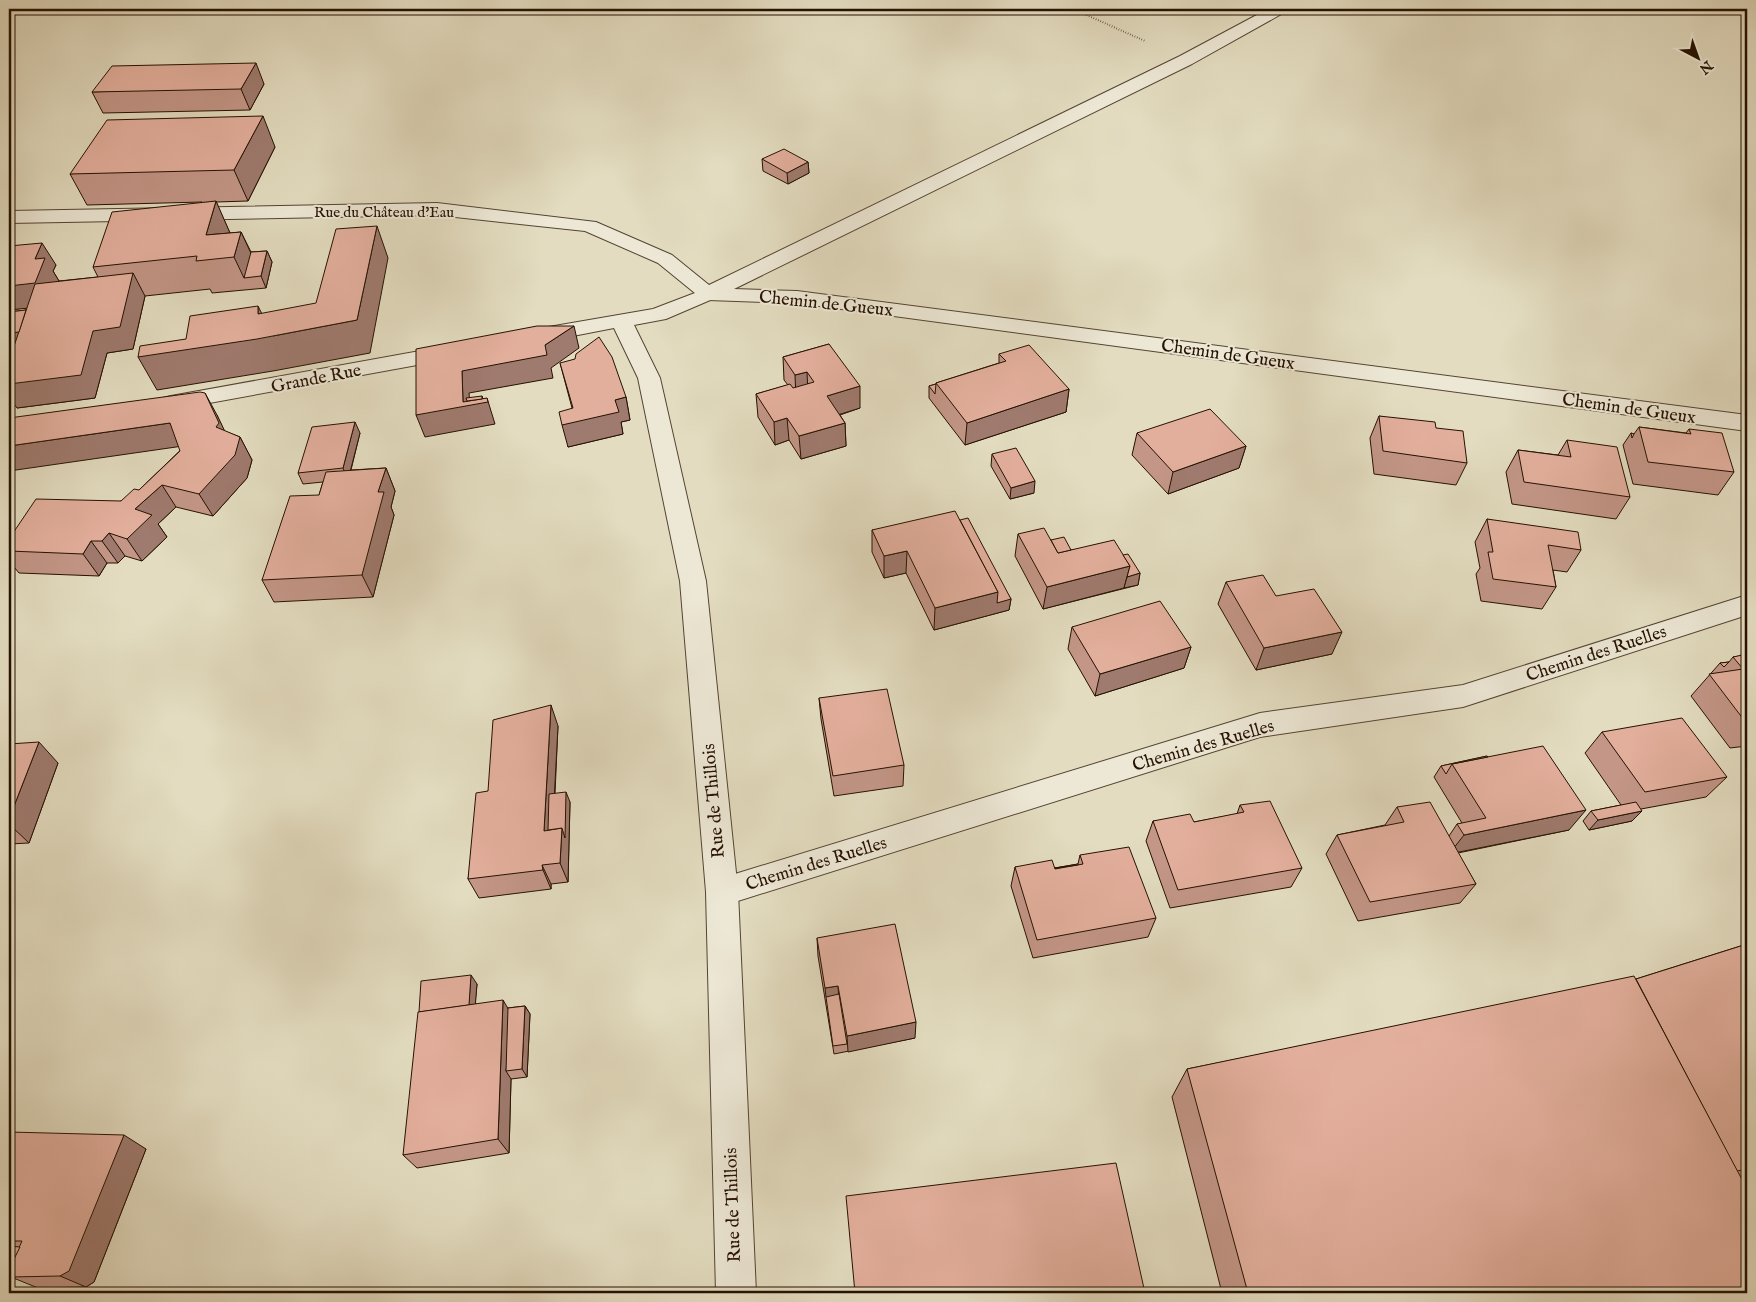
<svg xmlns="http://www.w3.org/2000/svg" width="1756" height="1302" font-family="'IM FELL English',serif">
<rect width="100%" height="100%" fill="#e3dcc0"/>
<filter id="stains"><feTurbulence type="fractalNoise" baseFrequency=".004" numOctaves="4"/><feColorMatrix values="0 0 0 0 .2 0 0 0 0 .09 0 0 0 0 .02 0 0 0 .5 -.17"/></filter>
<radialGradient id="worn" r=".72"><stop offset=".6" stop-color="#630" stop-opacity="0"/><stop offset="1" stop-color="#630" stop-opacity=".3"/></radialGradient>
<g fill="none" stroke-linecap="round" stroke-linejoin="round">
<g stroke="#544431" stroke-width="2">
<g id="minor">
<path d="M 1268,9 L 1287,9 L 1285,12 L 1192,64 L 734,289 L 797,291 L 1747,415 L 1747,431 L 797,303 L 708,300 L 701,298 L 658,263 L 585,231 L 437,215 L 9,223 L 9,211 L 437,203 L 596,222 L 672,255 L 709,285 L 1180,56 Z"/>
<path d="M 1747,595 L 1747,615 L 1463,707 L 1260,737 L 722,906 L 711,902 L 706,892 L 711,882 L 722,878 L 1260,713 L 1463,685 Z"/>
</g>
</g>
<g stroke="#544431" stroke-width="2">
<g id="tertiary">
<path d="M 708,288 L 715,290 L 718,294 L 715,298 L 666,319 L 634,325 L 660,378 L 706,581 L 738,892 L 756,1293 L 716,1293 L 706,892 L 680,581 L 638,378 L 614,328 L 537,343 L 529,341 L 526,336 L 529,331 L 537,329 L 653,309 Z"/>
<path d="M 453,345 L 461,347 L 464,352 L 461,357 L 171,410 L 163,408 L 160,403 L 163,398 L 171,396 Z"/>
</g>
</g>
<path stroke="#251101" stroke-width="2" stroke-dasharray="0.5 2" stroke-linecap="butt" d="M 1073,9 L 1145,41"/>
<use href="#minor" fill="#ede8d6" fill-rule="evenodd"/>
<use href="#tertiary" fill="#ede8d6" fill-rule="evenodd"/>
</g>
<g fill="#c39687" stroke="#251101">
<path d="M 264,84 L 250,110 L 103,113 L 92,92 Z"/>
<path d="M 275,147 L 248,201 L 216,202 L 230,233 L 241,232 L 251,252 L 267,251 L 272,262 L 266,288 L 212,293 L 210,289 L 145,296 L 133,349 L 107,353 L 95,398 L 17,408 L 11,354 L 14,345 L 9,346 L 9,312 L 26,310 L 26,308 L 9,310 L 9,246 L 56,265 L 53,271 L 59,281 L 98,277 L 93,267 L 202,202 L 87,205 L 70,174 Z"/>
<path d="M 762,159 L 808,162 L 809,173 L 788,184 L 763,171 Z"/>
<path d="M 829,344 L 860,408 L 840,415 L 845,423 L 846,446 L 801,459 L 789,440 L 775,445 L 758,417 L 756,394 L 788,385 L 784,380 L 783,357 Z"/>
<path d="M 999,354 L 1069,389 L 1066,412 L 965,445 L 929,398 L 929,386 L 936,384 L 936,383 L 999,363 Z"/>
<path d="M 560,363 L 626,397 L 630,420 L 621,422 L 623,434 L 568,447 L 572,408 Z"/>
<path d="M 217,415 L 224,431 L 240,437 L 252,460 L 247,478 L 213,516 L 176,507 L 158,524 L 167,537 L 142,561 L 125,556 L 118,563 L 107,563 L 99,576 L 19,573 L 9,561 L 9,539 L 121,501 L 139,490 Z"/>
<path d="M 1379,416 L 1436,428 L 1467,463 L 1456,485 L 1374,474 L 1370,438 Z"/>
<path d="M 1639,427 L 1686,433 L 1689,429 L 1734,472 L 1718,495 L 1633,484 L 1623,445 L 1631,433 L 1634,434 Z"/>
<path d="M 360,433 L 351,470 L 386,468 L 395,491 L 391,507 L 394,515 L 373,597 L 274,602 L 262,580 L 319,495 L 323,482 L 303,484 L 298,473 Z"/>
<path d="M 1137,433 L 1246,446 L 1239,468 L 1168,494 L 1132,455 Z"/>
<path d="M 1567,440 L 1630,497 L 1616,519 L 1512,504 L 1506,472 L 1518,450 L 1558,455 Z"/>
<path d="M 992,454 L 1034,493 L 1010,499 L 991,466 Z"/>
<path d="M 1487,519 L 1581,550 L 1567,572 L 1553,570 L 1556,587 L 1542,609 L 1481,601 L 1476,574 L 1480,568 L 1475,542 Z"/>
<path d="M 960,520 L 1011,599 L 1009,610 L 934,630 L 906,573 L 884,578 L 872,552 L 872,530 Z"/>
<path d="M 1018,534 L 1051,540 L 1071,550 L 1123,555 L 1140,573 L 1138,585 L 1043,609 L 1015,556 Z"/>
<path d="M 1226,582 L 1276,596 L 1332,654 L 1256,670 L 1218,604 Z"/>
<path d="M 1072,627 L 1191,647 L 1184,668 L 1095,696 L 1068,649 Z"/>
<path d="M 1745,650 L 1747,650 L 1747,746 L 1730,748 L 1691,696 L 1720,663 L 1729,662 L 1733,657 L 1740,656 Z"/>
<path d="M 819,698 L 904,765 L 903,786 L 834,796 L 821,719 Z"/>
<path d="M 558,726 L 555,794 L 570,802 L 568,882 L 551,884 L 551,889 L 479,898 L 468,879 L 488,791 Z"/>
<path d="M 1602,732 L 1727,777 L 1706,797 L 1641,809 L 1632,821 L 1589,830 L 1583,821 L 1591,811 L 1621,805 L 1585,753 Z"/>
<path d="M 9,744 L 58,763 L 29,843 L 9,844 Z"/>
<path d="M 1487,756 L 1569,830 L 1458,853 L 1476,884 L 1460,903 L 1358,921 L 1326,854 L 1337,835 L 1385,825 L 1397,807 L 1449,836 L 1457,824 L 1462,823 L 1434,777 L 1441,766 Z"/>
<path d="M 1240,805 L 1302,868 L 1291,887 L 1170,908 L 1146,841 L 1153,821 L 1194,822 L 1237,814 Z"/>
<path d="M 1080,855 L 1156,918 L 1148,937 L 1033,958 L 1011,886 L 1015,867 L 1055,868 L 1078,864 Z"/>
<path d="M 817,938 L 915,1038 L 834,1054 L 818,956 Z"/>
<path d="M 1747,944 L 1747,1183 L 1744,1184 L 1747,1293 L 1222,1293 L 1172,1097 L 1187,1069 L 1636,979 Z"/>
<path d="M 477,984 L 475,1004 L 508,1008 L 525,1006 L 530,1014 L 527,1077 L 511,1079 L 509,1153 L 417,1168 L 403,1155 Z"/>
<path d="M 9,1132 L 146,1149 L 94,1282 L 86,1287 L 38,1288 L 11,1277 L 14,1259 L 11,1252 L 9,1252 Z"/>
</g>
<g fill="#9f7a6e" stroke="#251101">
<path d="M 256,63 L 264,84 L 250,110 L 241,89 Z"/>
<path d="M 263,116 L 275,147 L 248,201 L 234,170 Z"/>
<path d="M 808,162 L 809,173 L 788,184 L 787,173 Z"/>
<path d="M 216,201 L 230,233 L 206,235 Z"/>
<path d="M 377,226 L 388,258 L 370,353 L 273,371 L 157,390 L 138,357 L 258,314 L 258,306 L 273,336 L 357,320 Z"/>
<path d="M 241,232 L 256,264 L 244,278 L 234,257 Z"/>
<path d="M 42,243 L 56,265 L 53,271 L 59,281 L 49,306 L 9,310 L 9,286 L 35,259 Z"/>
<path d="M 267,251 L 272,262 L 266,288 L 261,276 Z"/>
<path d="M 133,273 L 145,296 L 133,349 L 107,353 L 95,398 L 17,408 L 9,397 L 9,384 L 93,331 Z"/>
<path d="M 574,326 L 579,348 L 551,368 L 553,378 L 469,393 L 470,405 L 482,396 L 484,402 L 487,398 L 495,424 L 425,437 L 416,415 L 463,402 L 462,371 L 545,345 Z"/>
<path d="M 30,330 L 37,342 L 9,346 L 9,333 Z"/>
<path d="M 807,372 L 808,394 L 796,398 L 795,375 Z"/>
<path d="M 860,386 L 860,408 L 828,418 L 827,396 Z"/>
<path d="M 1069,389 L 1066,412 L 965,445 L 967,423 Z"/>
<path d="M 205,393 L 217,415 L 232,446 L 216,427 Z"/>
<path d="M 626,397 L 630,420 L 621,422 L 623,434 L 568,447 L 562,425 L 615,400 Z"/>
<path d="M 787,418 L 789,440 L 775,445 L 774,422 Z"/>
<path d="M 355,422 L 360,433 L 348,480 L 343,468 Z"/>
<path d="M 170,423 L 183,446 L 9,471 L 9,446 Z"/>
<path d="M 845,423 L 846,446 L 801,459 L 799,436 Z"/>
<path d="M 240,437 L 252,460 L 247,478 L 213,516 L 199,494 Z"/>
<path d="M 1246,446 L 1239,468 L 1168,494 L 1173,472 Z"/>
<path d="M 386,468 L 395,491 L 391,507 L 394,515 L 373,597 L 362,575 L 378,492 Z"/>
<path d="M 1035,481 L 1034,493 L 1010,499 L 1011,488 Z"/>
<path d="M 162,485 L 176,507 L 158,524 L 167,537 L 142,561 L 127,539 L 135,509 Z"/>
<path d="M 109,533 L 125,556 L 118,563 L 102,541 Z"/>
<path d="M 91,541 L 107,563 L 99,576 L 83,554 Z"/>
<path d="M 907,551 L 906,573 L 884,578 L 884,556 Z"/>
<path d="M 1130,566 L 1124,588 L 1043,609 L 1047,587 Z"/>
<path d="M 1140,573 L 1138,585 L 1124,588 L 1127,577 Z"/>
<path d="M 998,592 L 1011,599 L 1009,610 L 934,630 L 935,608 Z"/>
<path d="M 1342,632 L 1332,654 L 1256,670 L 1264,648 Z"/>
<path d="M 1191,647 L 1184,668 L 1095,696 L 1100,674 Z"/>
<path d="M 551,705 L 558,726 L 552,840 L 544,831 Z"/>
<path d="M 39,742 L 58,763 L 29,843 L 9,824 L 9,819 Z"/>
<path d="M 566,792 L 570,802 L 568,882 L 560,863 L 562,828 Z"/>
<path d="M 1586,810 L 1569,830 L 1449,854 L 1464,835 Z"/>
<path d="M 1642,811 L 1632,821 L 1589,830 L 1598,820 Z"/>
<path d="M 542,865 L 551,884 L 551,889 L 543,870 Z"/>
<path d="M 471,975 L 477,984 L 474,1022 L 468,1014 Z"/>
<path d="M 838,986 L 839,1003 L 826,997 L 825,988 Z"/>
<path d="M 503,1000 L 513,1017 L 506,1071 L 511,1079 L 509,1153 L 498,1139 Z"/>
<path d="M 525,1006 L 530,1014 L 527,1077 L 522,1069 Z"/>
<path d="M 916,1022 L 915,1038 L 848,1052 L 847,1036 Z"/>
<path d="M 124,1135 L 146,1149 L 94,1282 L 86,1287 L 60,1276 Z"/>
</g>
<g fill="#e3af9d" stroke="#251101">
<path d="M 256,63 L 241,89 L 92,92 L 112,66 Z"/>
<path d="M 263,116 L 234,170 L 70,174 L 107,120 Z"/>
<path d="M 784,149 L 808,162 L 787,173 L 762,159 Z"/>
<path d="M 216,201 L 206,235 L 241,232 L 234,257 L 196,261 L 197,256 L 93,267 L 112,212 Z"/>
<path d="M 377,226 L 357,320 L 257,339 L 138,357 L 140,346 L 186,339 L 190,316 L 258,306 L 258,314 L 316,303 L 336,229 Z"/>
<path d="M 42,243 L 35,259 L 45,258 L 35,283 L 9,286 L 9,246 Z"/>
<path d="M 267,251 L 261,276 L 244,278 L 251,252 Z"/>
<path d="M 133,273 L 120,327 L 93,331 L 81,375 L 9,384 L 9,361 L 35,284 Z"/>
<path d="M 26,310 L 19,332 L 9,333 L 9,312 Z"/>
<path d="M 537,326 L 574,326 L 545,345 L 547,355 L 462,371 L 463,402 L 487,398 L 488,402 L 416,415 L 416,349 Z"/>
<path d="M 599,337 L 612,357 L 626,397 L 615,400 L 619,412 L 562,425 L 559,412 L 573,408 L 560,363 L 575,359 L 576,354 Z"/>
<path d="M 829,344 L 860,386 L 827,396 L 845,423 L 799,436 L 787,418 L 774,422 L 756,394 L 790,384 L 793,388 L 814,382 L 807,372 L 795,375 L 783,357 Z"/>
<path d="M 1029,345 L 1069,389 L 967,423 L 936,383 L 1006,361 L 999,354 Z"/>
<path d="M 9,354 L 11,354 L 9,361 Z"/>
<path d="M 936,384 L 935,394 L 929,386 Z"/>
<path d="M 200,392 L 205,393 L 219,423 L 216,427 L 240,437 L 235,455 L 199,494 L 162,485 L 135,509 L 152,515 L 127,539 L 109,533 L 102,541 L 91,541 L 83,554 L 9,551 L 9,539 L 36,499 L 121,501 L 134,489 L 139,490 L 180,451 L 170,423 L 9,446 L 9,418 Z"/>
<path d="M 482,396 L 482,399 L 467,401 L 466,398 Z"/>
<path d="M 1210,409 L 1246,446 L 1173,472 L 1137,433 Z"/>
<path d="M 1379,416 L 1435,422 L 1436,428 L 1463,431 L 1467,463 L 1383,451 Z"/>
<path d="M 355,422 L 343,468 L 298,473 L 312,427 Z"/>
<path d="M 1639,427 L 1691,434 L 1689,429 L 1722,433 L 1734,472 L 1648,462 Z"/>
<path d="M 1631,433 L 1634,434 L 1632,438 Z"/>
<path d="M 1567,440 L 1617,447 L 1630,497 L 1524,482 L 1518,450 L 1571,457 Z"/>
<path d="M 1016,448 L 1035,481 L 1011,488 L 992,454 Z"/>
<path d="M 386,468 L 378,492 L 384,492 L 362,575 L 262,580 L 290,496 L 319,495 L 326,472 Z"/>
<path d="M 955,511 L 998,592 L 935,608 L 907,551 L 884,556 L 872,530 Z"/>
<path d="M 968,518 L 1011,599 L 997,603 L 998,592 L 960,520 Z"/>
<path d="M 1487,519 L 1578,532 L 1581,550 L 1548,545 L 1556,587 L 1493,579 L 1488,552 L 1493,552 Z"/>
<path d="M 1044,528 L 1058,553 L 1114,540 L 1130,566 L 1047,587 L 1018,534 Z"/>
<path d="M 1064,537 L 1071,550 L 1058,553 L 1051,540 Z"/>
<path d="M 1128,554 L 1140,573 L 1127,577 L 1130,566 L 1123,555 Z"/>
<path d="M 1263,575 L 1276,596 L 1314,589 L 1342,632 L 1264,648 L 1226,582 Z"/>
<path d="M 1160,601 L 1191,647 L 1100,674 L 1072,627 Z"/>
<path d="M 1747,654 L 1747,724 L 1709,674 L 1743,669 L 1733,657 Z"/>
<path d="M 1729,662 L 1724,667 L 1720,663 Z"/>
<path d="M 887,689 L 904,765 L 833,776 L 819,698 Z"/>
<path d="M 551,705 L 544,831 L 562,828 L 560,863 L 542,865 L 543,870 L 468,879 L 476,793 L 488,791 L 493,720 Z"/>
<path d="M 1682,718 L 1727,777 L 1645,792 L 1602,732 Z"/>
<path d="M 39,742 L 9,819 L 9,744 Z"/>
<path d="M 1543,746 L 1586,810 L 1464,835 L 1457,824 L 1486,818 L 1452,764 Z"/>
<path d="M 1487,756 L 1488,757 L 1452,764 L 1446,774 L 1441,766 Z"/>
<path d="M 566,792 L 565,838 L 562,828 L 548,830 L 549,794 Z"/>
<path d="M 1270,801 L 1302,868 L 1178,890 L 1153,821 L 1190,814 L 1194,822 L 1244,812 L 1240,805 Z"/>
<path d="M 1430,802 L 1476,884 L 1370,902 L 1337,835 L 1404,822 L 1397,807 Z"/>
<path d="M 1636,802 L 1642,811 L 1598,820 L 1591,811 Z"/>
<path d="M 1129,847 L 1156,918 L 1037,940 L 1015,867 L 1052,860 L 1055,869 L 1083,864 L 1080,855 Z"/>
<path d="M 1078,864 L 1078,865 L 1055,868 Z"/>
<path d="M 895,924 L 916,1022 L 847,1036 L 838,986 L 825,988 L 817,938 Z"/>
<path d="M 1747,944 L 1747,1169 L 1737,1171 L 1636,979 Z"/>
<path d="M 471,975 L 469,1005 L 419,1012 L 421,981 Z"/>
<path d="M 1634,976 L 1747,1189 L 1747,1293 L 1248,1293 L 1187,1069 Z"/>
<path d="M 839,994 L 847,1044 L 833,1046 L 826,997 Z"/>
<path d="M 503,1000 L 498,1139 L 403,1155 L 418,1012 Z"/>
<path d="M 525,1006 L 522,1069 L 506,1071 L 508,1008 Z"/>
<path d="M 9,1132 L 124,1135 L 69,1271 L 60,1276 L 11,1277 L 9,1270 L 22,1241 L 9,1241 Z"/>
<path d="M 1116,1163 L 1145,1293 L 855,1293 L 846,1196 Z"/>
<path d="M 9,1246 L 20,1247 L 14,1259 L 9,1247 Z"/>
</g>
<g text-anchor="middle" stroke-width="4" stroke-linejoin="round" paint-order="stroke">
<g font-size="15" fill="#251101" stroke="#ede8d6">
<text x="384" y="217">Rue du Château d'Eau</text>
</g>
<g font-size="18" fill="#251101" stroke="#ede8d6">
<text transform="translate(826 303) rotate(6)" y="6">Chemin de Gueux</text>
<text transform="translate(1228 354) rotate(8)" y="6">Chemin de Gueux</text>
<text transform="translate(316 378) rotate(-11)" y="6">Grande Rue</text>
<text transform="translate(1629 408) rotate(8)" y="6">Chemin de Gueux</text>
<text transform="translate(1596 653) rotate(-18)" y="6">Chemin des Ruelles</text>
<text transform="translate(1203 745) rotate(-16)" y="6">Chemin des Ruelles</text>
<text transform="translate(713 801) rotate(-95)" y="6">Rue de Thillois</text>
<text transform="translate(816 863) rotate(-17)" y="6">Chemin des Ruelles</text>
<text transform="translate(732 1205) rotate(-92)" y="6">Rue de Thillois</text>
</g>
</g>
<rect width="1756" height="1302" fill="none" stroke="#e3dcc0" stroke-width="30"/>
<rect x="10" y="10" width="1736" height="1282" fill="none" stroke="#251101" stroke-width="2.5"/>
<rect x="15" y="15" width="1726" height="1272" fill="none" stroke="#251101"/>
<g transform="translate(1698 58) rotate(139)" stroke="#ede8d6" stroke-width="4" paint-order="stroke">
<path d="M0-4L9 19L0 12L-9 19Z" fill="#251101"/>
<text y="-8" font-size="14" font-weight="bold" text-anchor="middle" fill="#251101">N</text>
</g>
<rect width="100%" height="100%" filter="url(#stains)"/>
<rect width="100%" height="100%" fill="url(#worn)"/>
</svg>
